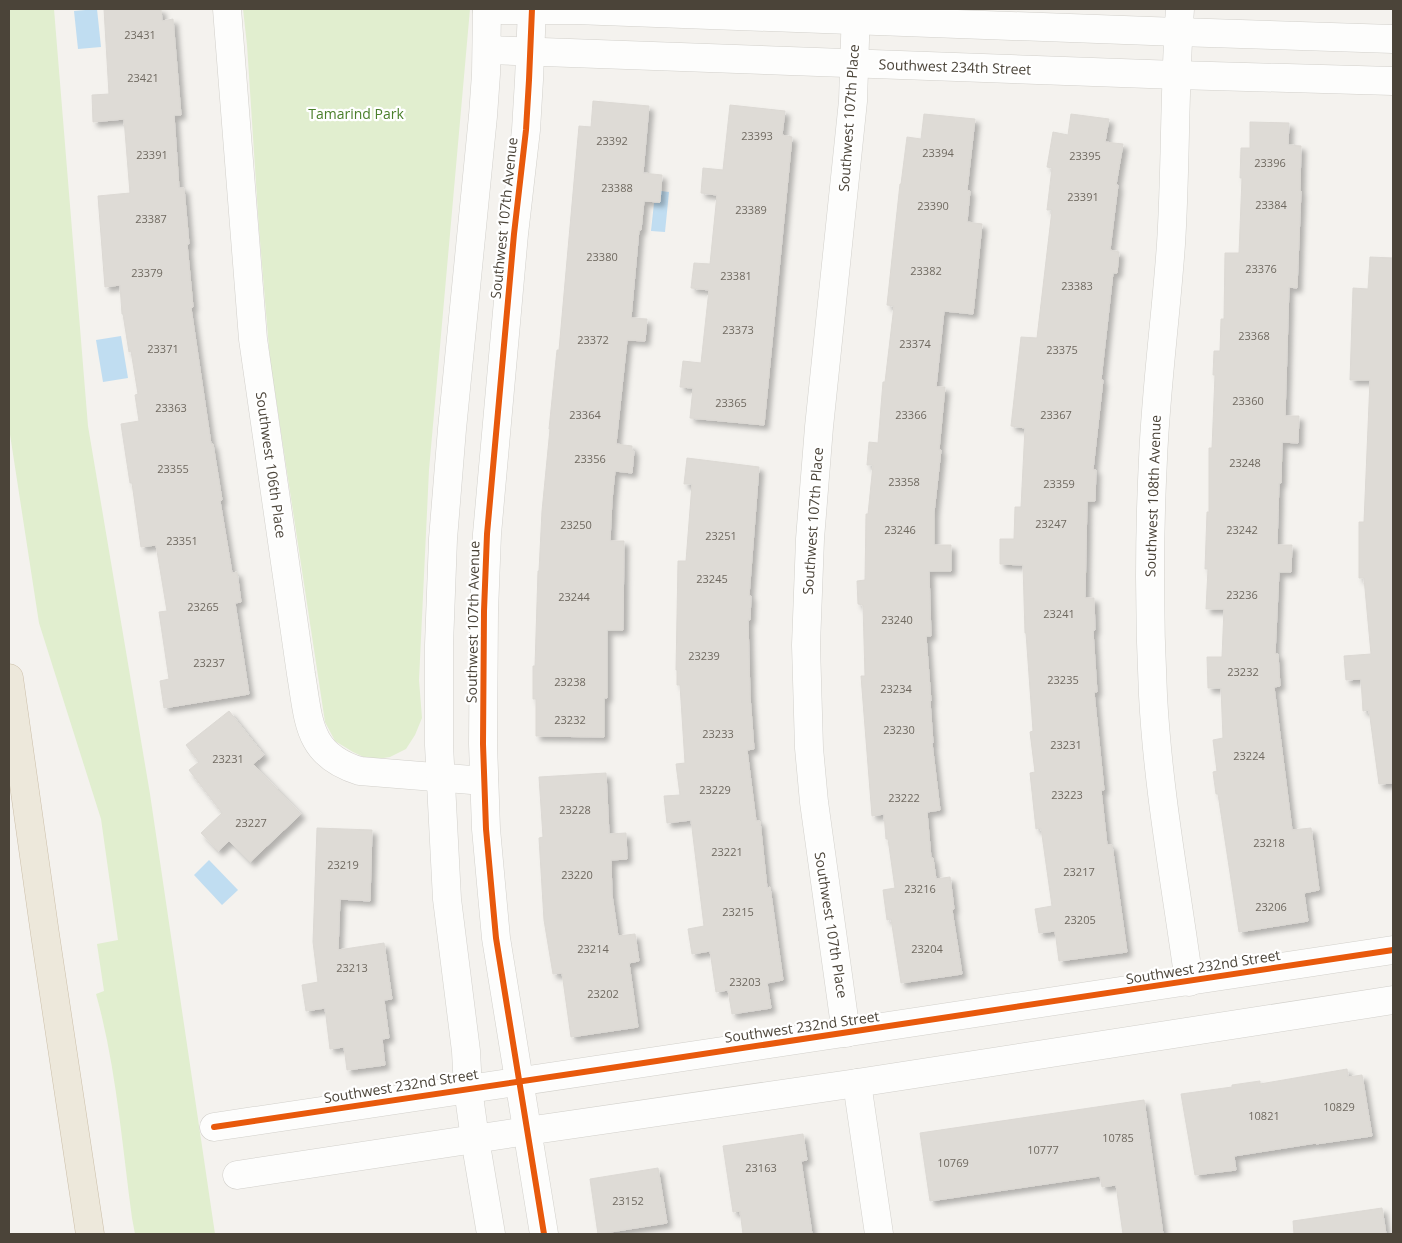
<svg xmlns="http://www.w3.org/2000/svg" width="1402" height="1243" font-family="'Open Sans',sans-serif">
<defs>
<filter id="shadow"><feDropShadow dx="4.5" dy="4.5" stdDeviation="2.5" flood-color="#0004"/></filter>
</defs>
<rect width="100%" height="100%" fill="#f4f2ee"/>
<g fill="#e1eecf">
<path d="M 9,9 L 54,9 L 88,426 L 150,794 L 215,1234 L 135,1234 L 132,1218 C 122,1144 116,1065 96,994 L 104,991 L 97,944 L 118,940 L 101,819 L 39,623 L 9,428 Z"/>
<path d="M 243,9 L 470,9 L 429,470 L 419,680 L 422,718 L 415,735 L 406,749 L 390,757 L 370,760 L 353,752 L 335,741 L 325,722 L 270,360 L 259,229 L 247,45 Z"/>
</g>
<g fill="#c0ddf1">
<path d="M 97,9 L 101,47 L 78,49 L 74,11 Z"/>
<path d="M 661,191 L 669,192 L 665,232 L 651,231 L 654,203 L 660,203 Z"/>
<path d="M 121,336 L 128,378 L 103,382 L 96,340 Z"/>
<path d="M 209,860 L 238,890 L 222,905 L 194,875 Z"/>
</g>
<g fill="#dedbd6" stroke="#dcd9d4" filter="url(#shadow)">
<path d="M 104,9 L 161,9 L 162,21 L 173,19 L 181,115 L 174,115 L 179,188 L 184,188 L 189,244 L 187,244 L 193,307 L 191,308 L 211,444 L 213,444 L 222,500 L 220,501 L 232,573 L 237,572 L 241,602 L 235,603 L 249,694 L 164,708 L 160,681 L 169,679 L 159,612 L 167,611 L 156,545 L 141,547 L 132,483 L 130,483 L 121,424 L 139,421 L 135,395 L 138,394 L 131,351 L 129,352 L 123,314 L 122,314 L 120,285 L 105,287 L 98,196 L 130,193 L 124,119 L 93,122 L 92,95 L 109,94 Z"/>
<path d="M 593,101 L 649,106 L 643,173 L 662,175 L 660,202 L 644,201 L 641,230 L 639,230 L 631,318 L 647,319 L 645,341 L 627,340 L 616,444 L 632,446 L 632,450 L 634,451 L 632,473 L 615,471 L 612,500 L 610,541 L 624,541 L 623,630 L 607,630 L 607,698 L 604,698 L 604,737 L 536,736 L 536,699 L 533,699 L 533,666 L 535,666 L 538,571 L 539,571 L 542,511 L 550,429 L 549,429 L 557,350 L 559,350 L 579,126 L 591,127 Z"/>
<path d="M 730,105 L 785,111 L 782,135 L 792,137 L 764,425 L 690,418 L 693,388 L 680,387 L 683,361 L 701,363 L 709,290 L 691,288 L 694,263 L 710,264 L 717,195 L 701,193 L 703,168 L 723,170 Z"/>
<path d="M 924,114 L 975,119 L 967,190 L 970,191 L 967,222 L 982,224 L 973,314 L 944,311 L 936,387 L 945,387 L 939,450 L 941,450 L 934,513 L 934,545 L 951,545 L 951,571 L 929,571 L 931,636 L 926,636 L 931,701 L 930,701 L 933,743 L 932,743 L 940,810 L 927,812 L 931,858 L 933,858 L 936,879 L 950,877 L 954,909 L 952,910 L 962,974 L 901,983 L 891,919 L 887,920 L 883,890 L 895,888 L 888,839 L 886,839 L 884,814 L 872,816 L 861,676 L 865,676 L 863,605 L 858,604 L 857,581 L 865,580 L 866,514 L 868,514 L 873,465 L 867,465 L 869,442 L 878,443 L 883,382 L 885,382 L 894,306 L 887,305 L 900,184 L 901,184 L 907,137 L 921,139 Z"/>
<path d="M 1071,114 L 1109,119 L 1105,142 L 1123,144 L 1116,185 L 1118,185 L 1110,250 L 1119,252 L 1117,273 L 1113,273 L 1101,380 L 1103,380 L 1093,470 L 1096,470 L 1095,501 L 1087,501 L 1085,598 L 1094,598 L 1095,630 L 1093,631 L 1097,692 L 1094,692 L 1104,790 L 1101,790 L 1107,845 L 1112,845 L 1127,952 L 1059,961 L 1055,931 L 1039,933 L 1035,909 L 1052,906 L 1041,828 L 1036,829 L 1030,773 L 1035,772 L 1030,732 L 1033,731 L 1026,633 L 1025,633 L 1023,565 L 1000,564 L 1000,539 L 1014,539 L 1015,507 L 1021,507 L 1025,428 L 1011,426 L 1021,337 L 1037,338 L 1052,210 L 1047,210 L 1052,168 L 1047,167 L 1053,132 L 1068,135 Z"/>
<path d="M 1250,122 L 1289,123 L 1288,145 L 1301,146 L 1300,191 L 1301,191 L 1297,288 L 1289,287 L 1285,416 L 1299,416 L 1298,443 L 1282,442 L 1281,483 L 1279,483 L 1277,545 L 1292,545 L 1291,572 L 1279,572 L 1275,654 L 1278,654 L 1280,686 L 1274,687 L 1292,830 L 1311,828 L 1319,890 L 1304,893 L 1308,921 L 1239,932 L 1218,794 L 1216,794 L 1213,772 L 1217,771 L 1213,740 L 1223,738 L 1221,688 L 1208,688 L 1207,657 L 1222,657 L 1224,609 L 1206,609 L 1208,569 L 1205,569 L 1207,512 L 1209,512 L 1209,448 L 1212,448 L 1215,375 L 1213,375 L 1214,351 L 1220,351 L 1221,319 L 1224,319 L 1225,253 L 1239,253 L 1242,178 L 1240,178 L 1241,148 L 1250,148 Z"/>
<path d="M 1370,257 L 1393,258 L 1393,783 L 1379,784 L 1369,710 L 1363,711 L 1361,679 L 1346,680 L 1344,656 L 1371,654 L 1364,578 L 1359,578 L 1359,522 L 1364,522 L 1370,380 L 1350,380 L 1353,288 L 1368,289 Z"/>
<path d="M 687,458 L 759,467 L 749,596 L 751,596 L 750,620 L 748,619 L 750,696 L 754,749 L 747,750 L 756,821 L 760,821 L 767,888 L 770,887 L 783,980 L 767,983 L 771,1008 L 732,1014 L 728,990 L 716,992 L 710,951 L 692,954 L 688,929 L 704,926 L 691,820 L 667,823 L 664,796 L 680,795 L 676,764 L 685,763 L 680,685 L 677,685 L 677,670 L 676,670 L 678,561 L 686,561 L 692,484 L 684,484 Z"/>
<path d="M 229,711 L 264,755 L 253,764 L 301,814 L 250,862 L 229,841 L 218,851 L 201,833 L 222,813 L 189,770 L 199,762 L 186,745 Z"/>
<path d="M 606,773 L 609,834 L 626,833 L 627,859 L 611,860 L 612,895 L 618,936 L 635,934 L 639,961 L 629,963 L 638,1027 L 571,1037 L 562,973 L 553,974 L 544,920 L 539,838 L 543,837 L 539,777 Z"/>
<path d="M 317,828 L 372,830 L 370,901 L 340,899 L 338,950 L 384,943 L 392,999 L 384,1000 L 389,1038 L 382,1039 L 385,1065 L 347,1070 L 344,1047 L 330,1049 L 325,1008 L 306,1011 L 302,985 L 318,982 L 313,942 Z"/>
<path d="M 1347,1069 L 1348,1077 L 1362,1075 L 1372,1136 L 1316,1144 L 1316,1143 L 1234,1156 L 1236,1170 L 1195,1175 L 1181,1094 L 1232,1087 L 1232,1085 L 1260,1081 L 1260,1084 Z"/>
<path d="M 1144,1100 L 1163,1234 L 1123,1234 L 1116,1185 L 1102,1187 L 1100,1176 L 930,1201 L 920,1133 Z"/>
<path d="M 803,1134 L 807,1160 L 801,1161 L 812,1234 L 743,1234 L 740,1211 L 733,1212 L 723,1146 Z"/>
<path d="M 658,1168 L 667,1223 L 598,1234 L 590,1179 Z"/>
<path d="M 1382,1208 L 1386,1234 L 1294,1234 L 1293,1221 Z"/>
</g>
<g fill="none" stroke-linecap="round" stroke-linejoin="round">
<g stroke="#d2d0cb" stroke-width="29">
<g id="minor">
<path d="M 227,9 L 253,339 L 301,674 C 309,721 307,755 360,771 L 484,781"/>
<path d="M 487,9 L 486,74 L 483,116 L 452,429 L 443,539 L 439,645 L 439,745 L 447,899 L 466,1051 L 468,1089 L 475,1139 L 491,1234"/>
<path d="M 532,9 L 529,80 L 526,130 L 514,234 L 487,534 L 484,611 L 483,744 L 486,829 L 496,938 L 544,1234"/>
<path d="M 1180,9 C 1174,87 1176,166 1171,244 C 1166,316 1156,387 1153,459 C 1149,538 1149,616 1153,695 C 1158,791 1176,886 1189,982"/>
<path d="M 487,10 L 575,10 L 1178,32 L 1393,39"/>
<path d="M 487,50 L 1177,75 L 1393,81"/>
<path d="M 846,1033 L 814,802 L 809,748 L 806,645 L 810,539 L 819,427 L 853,101 L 856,9"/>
<path d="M 857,1083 L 879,1234"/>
<path d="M 214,1127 C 607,1068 1001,1011 1393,950"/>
<path d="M 237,1175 L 527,1131 L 857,1083 L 1393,1000"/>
</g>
</g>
<g stroke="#ccbfa9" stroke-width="29">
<path id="highway" d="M 9,678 L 45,934 L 90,1234"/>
</g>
<use href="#minor" stroke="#fdfdfc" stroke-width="28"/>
<use href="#highway" stroke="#ede8db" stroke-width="28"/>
<g stroke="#fff" stroke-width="9">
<g id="cycleway">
<path d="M 532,9 L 529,80 L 526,130 L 514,234 L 487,534 L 484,611 L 483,744 L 486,829 L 496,938 L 544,1234"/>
<path d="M 214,1127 C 607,1068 1001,1011 1393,950"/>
</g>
</g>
<use href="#cycleway" stroke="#e8590c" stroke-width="6"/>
</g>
<g text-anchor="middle" stroke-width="4.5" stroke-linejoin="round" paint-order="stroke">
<g font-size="11" fill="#706a61">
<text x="140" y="39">23431</text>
<text x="143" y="82">23421</text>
<text x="757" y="140">23393</text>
<text x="612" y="145">23392</text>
<text x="938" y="157">23394</text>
<text x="152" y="159">23391</text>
<text x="1085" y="160">23395</text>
<text x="1270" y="167">23396</text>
<text x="617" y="192">23388</text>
<text x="1083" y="201">23391</text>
<text x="1271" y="209">23384</text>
<text x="933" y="210">23390</text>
<text x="751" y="214">23389</text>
<text x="151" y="223">23387</text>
<text x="602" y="261">23380</text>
<text x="1261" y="273">23376</text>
<text x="926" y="275">23382</text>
<text x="147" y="277">23379</text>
<text x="736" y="280">23381</text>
<text x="1077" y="290">23383</text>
<text x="738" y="334">23373</text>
<text x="1254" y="340">23368</text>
<text x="593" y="344">23372</text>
<text x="915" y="348">23374</text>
<text x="163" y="353">23371</text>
<text x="1062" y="354">23375</text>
<text x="1248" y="405">23360</text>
<text x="731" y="407">23365</text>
<text x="171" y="412">23363</text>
<text x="585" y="419">23364</text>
<text x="911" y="419">23366</text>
<text x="1056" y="419">23367</text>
<text x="590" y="463">23356</text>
<text x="1245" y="467">23248</text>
<text x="173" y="473">23355</text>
<text x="904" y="486">23358</text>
<text x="1059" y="488">23359</text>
<text x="1051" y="528">23247</text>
<text x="576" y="529">23250</text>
<text x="900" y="534">23246</text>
<text x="1242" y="534">23242</text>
<text x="721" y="540">23251</text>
<text x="182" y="545">23351</text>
<text x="712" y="583">23245</text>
<text x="1242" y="599">23236</text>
<text x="574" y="601">23244</text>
<text x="203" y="611">23265</text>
<text x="1059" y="618">23241</text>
<text x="897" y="624">23240</text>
<text x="704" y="660">23239</text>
<text x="209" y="667">23237</text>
<text x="1243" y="676">23232</text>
<text x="1063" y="684">23235</text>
<text x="570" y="686">23238</text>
<text x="896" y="693">23234</text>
<text x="570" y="724">23232</text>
<text x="899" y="734">23230</text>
<text x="718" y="738">23233</text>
<text x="1066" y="749">23231</text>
<text x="1249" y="760">23224</text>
<text x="228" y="763">23231</text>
<text x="715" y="794">23229</text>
<text x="1067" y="799">23223</text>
<text x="904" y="802">23222</text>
<text x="575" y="814">23228</text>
<text x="251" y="827">23227</text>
<text x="1269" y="847">23218</text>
<text x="727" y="856">23221</text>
<text x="343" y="869">23219</text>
<text x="1079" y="876">23217</text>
<text x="577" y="879">23220</text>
<text x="920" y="893">23216</text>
<text x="1271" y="911">23206</text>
<text x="738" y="916">23215</text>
<text x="1080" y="924">23205</text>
<text x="593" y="953">23214</text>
<text x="927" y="953">23204</text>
<text x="352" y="972">23213</text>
<text x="745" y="986">23203</text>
<text x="603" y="998">23202</text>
<text x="1339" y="1111">10829</text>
<text x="1264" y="1120">10821</text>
<text x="1118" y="1142">10785</text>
<text x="1043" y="1154">10777</text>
<text x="953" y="1167">10769</text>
<text x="761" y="1172">23163</text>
<text x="628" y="1205">23152</text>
</g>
<g font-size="14" fill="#4b4439" stroke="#fff">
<text transform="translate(955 67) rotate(2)" y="5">Southwest 234th Street</text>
<text transform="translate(849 118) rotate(-86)" y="5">Southwest 107th Place</text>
<text transform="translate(504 218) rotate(-84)" y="5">Southwest 107th Avenue</text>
<text transform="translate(271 465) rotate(82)" y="5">Southwest 106th Place</text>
<text transform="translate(1153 496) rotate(-88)" y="5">Southwest 108th Avenue</text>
<text transform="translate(813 521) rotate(-86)" y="5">Southwest 107th Place</text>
<text transform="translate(473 622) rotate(-89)" y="5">Southwest 107th Avenue</text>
<text transform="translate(831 925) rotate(81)" y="5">Southwest 107th Place</text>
<text transform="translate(1203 967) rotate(-9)" y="5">Southwest 232nd Street</text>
<text transform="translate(802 1027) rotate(-8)" y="5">Southwest 232nd Street</text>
<text transform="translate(401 1086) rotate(-9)" y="5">Southwest 232nd Street</text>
</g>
<g font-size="14" fill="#4a7f2a" stroke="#fff">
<text x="356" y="119">Tamarind Park</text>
</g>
</g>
<rect width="1402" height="1243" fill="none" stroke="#4b4439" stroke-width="20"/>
</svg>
